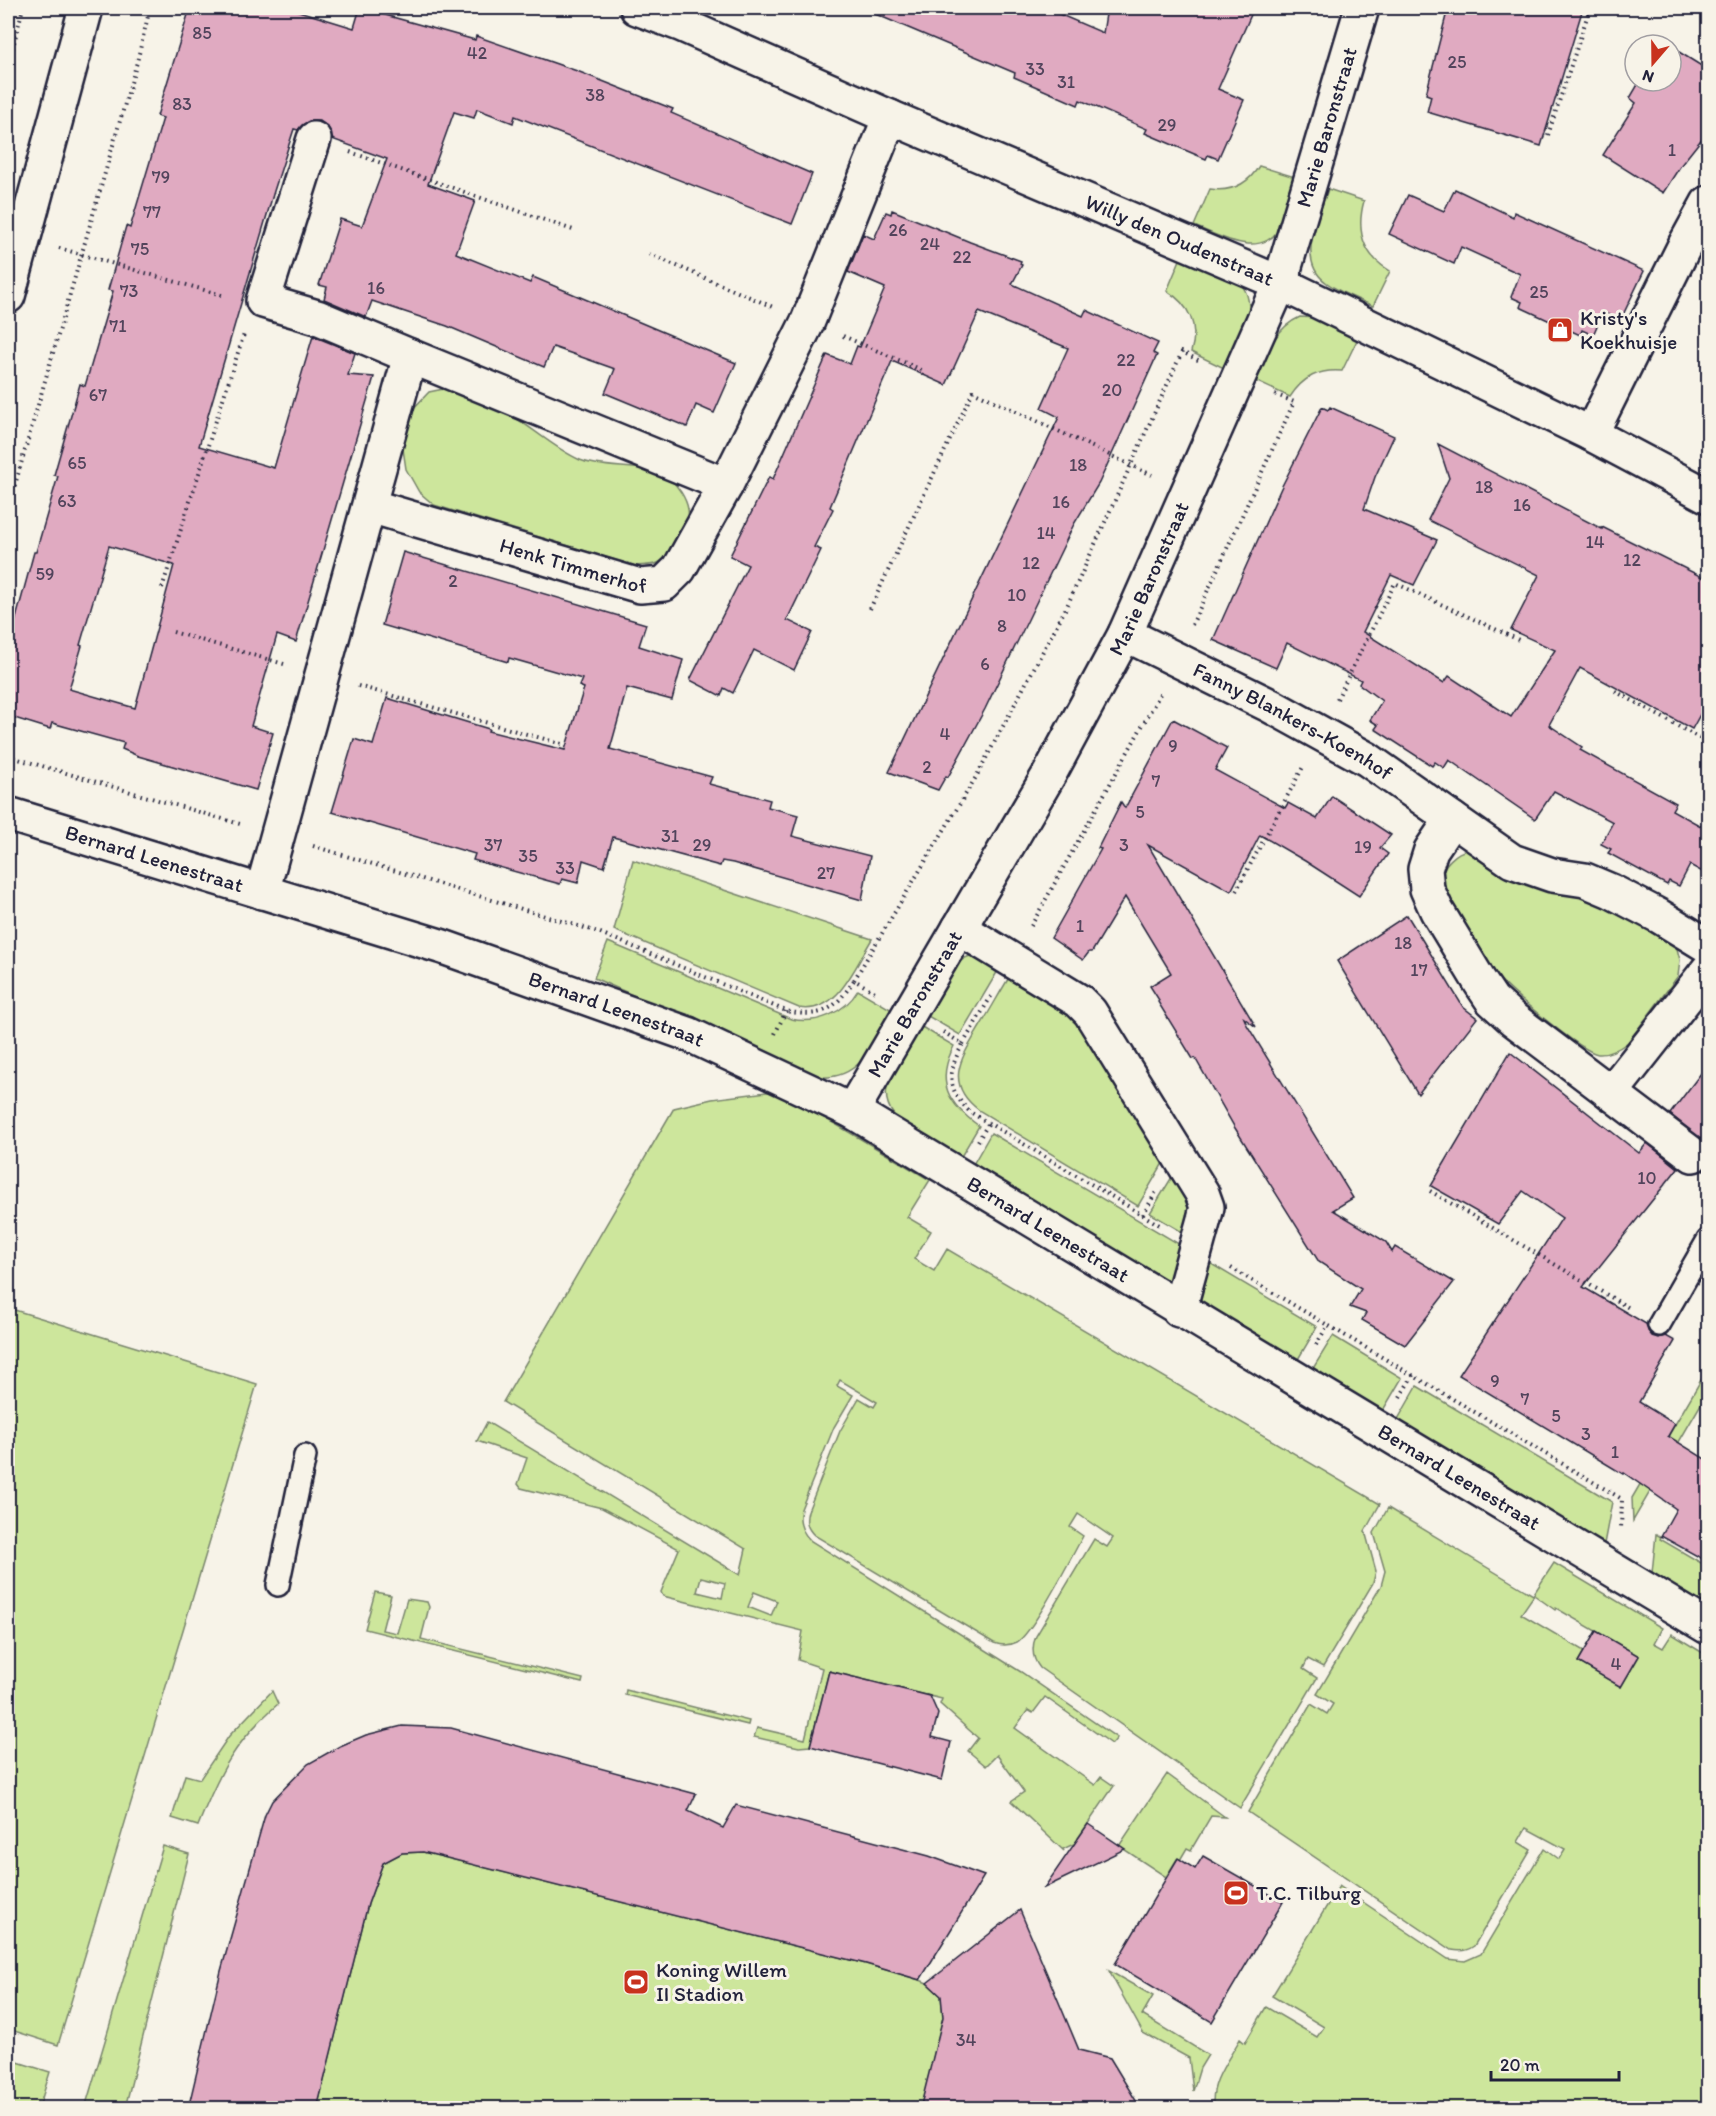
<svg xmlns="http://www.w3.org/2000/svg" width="1716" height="2116" font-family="Itim,sans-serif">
<rect width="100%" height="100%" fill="#f7f3e8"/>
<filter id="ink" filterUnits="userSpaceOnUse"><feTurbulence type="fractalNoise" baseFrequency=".0167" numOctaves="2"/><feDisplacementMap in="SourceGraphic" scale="12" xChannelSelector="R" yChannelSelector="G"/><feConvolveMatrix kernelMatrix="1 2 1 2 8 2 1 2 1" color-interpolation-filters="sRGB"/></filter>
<g filter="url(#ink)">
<g fill="#cde69c" stroke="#78846c" stroke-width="1.5" fill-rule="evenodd">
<path d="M 1259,166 L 1298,178 C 1292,194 1289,214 1280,228 C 1260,260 1220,236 1194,226 L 1210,189 C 1231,192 1248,184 1259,166 Z"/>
<path d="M 1328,189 L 1364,201 C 1356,230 1363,255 1390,271 L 1373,306 C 1358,299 1341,293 1327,283 C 1295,261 1319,218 1328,189 Z"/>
<path d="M 1182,255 L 1237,280 C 1264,305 1238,341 1226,369 L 1191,352 C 1199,326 1190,305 1167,291 Z"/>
<path d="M 1300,317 L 1317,318 L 1359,336 L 1342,371 C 1319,369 1303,377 1290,397 L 1255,381 C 1266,356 1273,329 1300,317 Z"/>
<path d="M 453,387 C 472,396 493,404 511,415 C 534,429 555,449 580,460 C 602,470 654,464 669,478 C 678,486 686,498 688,509 C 691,525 672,556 658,563 C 652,566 642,565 635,566 L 434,505 L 419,492 L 406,469 L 402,442 L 410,412 L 429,392 Z"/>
<path d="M 1468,850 L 1515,880 L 1589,899 L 1631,917 L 1676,945 L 1680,960 L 1678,976 L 1628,1042 C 1619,1049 1609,1055 1598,1054 C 1580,1051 1509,991 1496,975 C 1476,951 1461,920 1444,893 C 1443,889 1441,882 1441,878 C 1441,866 1457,851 1468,850 Z"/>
<path d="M 633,860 L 872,939 C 855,966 838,1015 799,1008 L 614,930 Z"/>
<path d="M 608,942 L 791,1019 C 816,1025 845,1013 858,990 L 892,1010 C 874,1042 862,1080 819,1077 L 594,978 Z"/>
<path d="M 970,956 L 976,957 L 999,969 L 960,1035 L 926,1015 C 936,998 951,961 970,956 Z"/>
<path d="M 1010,976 L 1072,1011 L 1166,1158 L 1138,1206 L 980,1111 C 942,1083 962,1057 981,1025 C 991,1009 1000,992 1010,976 Z"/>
<path d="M 920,1026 L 954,1046 C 935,1082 948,1104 979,1126 L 959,1160 C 929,1142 869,1119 891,1075 C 899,1058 910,1042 920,1026 Z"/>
<path d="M 774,1091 L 837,1125 L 930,1180 L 907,1217 L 931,1231 L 914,1259 L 934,1271 L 947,1249 L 1380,1504 L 1365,1531 L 1376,1571 L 1373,1583 L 1323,1667 L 1308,1659 L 1303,1669 L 1317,1678 L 1240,1808 L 1040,1668 C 1032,1658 1031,1648 1036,1636 L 1094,1539 L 1107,1547 L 1113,1538 L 1078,1514 L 1070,1527 L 1083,1536 C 1072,1556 1033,1633 1017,1642 C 1009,1646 1002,1646 994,1643 L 814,1535 C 807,1528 805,1522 808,1511 L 840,1431 L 859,1398 L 874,1407 L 877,1402 L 840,1380 L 837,1386 L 853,1395 L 834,1427 L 801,1509 C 798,1522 801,1532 811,1541 L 1021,1672 L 1117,1738 L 1112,1744 L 1045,1697 L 1033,1713 L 1028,1710 L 1015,1728 L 1095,1785 L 1101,1777 L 1114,1786 L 1078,1838 L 1078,1842 L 1063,1849 L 1064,1851 L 1011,1801 L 1024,1792 L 997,1755 L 986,1766 L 968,1751 L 978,1738 L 940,1704 L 942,1699 L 829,1671 L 810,1746 L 799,1747 L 754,1737 L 757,1728 L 805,1739 L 822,1668 L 798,1660 L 803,1631 L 663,1596 L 661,1592 L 679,1549 L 602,1508 L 521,1488 L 518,1484 L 527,1458 L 477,1441 L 487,1422 L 740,1575 L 746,1549 L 503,1402 L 674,1108 L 712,1099 ZM 701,1577 L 725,1583 L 722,1598 L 697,1592 ZM 754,1592 L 777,1601 L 771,1616 L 748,1607 Z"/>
<path d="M 991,1133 L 1184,1247 L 1172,1287 L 971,1168 Z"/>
<path d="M 1175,1172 L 1192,1207 L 1189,1236 L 1150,1213 Z"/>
<path d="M 1208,1262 L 1317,1327 L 1297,1361 L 1195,1301 Z"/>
<path d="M 8,1308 L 257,1384 L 58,2045 L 8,2029 Z"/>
<path d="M 1333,1336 L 1402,1378 L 1382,1412 L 1312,1370 Z"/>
<path d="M 1708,1368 L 1708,1392 L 1633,1521 L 1632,1498 Z"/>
<path d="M 1417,1386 L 1612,1502 L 1604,1544 L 1397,1421 Z"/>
<path d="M 1388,1508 L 1533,1595 L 1554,1563 L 1662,1628 L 1654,1643 L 1663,1648 L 1672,1634 L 1708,1656 L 1707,1674 L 1708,1675 L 1708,1748 L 1702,1758 L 1708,1763 L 1708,2108 L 1214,2108 C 1209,2083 1228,2061 1240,2039 L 1245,2043 L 1266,2007 L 1317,2037 L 1324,2027 L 1272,1996 L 1339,1886 L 1448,1959 L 1465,1961 L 1481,1954 L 1544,1848 L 1559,1859 L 1565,1849 L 1526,1828 L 1518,1842 L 1531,1850 L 1474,1946 C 1467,1951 1461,1952 1452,1950 L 1248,1812 L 1311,1704 L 1327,1714 L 1333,1704 L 1317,1694 L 1381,1586 L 1385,1571 L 1374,1533 ZM 1534,1595 L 1555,1610 L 1556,1608 L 1639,1656 L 1621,1687 L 1578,1662 L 1584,1651 L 1521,1614 Z"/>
<path d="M 1656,1534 L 1661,1537 L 1660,1539 L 1708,1567 L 1708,1607 L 1652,1573 Z"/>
<path d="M 375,1592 L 391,1595 L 382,1630 L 397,1633 L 407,1599 L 427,1602 L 429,1607 L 421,1639 L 583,1679 L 582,1683 L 365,1629 Z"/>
<path d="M 626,1690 L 749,1721 L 748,1725 L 625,1695 Z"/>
<path d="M 272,1691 L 278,1704 C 234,1742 219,1773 198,1826 L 172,1818 L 185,1775 L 200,1779 L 229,1736 Z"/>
<path d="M 1167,1774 L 1225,1817 L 1211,1816 L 1191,1850 L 1187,1848 L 1180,1860 L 1177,1859 L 1166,1877 L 1119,1846 Z"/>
<path d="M 163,1846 L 189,1854 L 125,2108 L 85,2108 Z"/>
<path d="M 423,1852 L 866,1964 L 920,1980 L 927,1983 L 941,1996 L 943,2018 L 921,2108 L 317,2108 L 368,1904 L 383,1863 L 402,1853 Z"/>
<path d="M 1109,1971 L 1153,1996 L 1142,2015 L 1208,2055 L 1200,2068 L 1193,2091 L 1189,2058 L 1143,2033 Z"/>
<path d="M 8,2059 L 50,2072 L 39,2108 L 8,2108 Z"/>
</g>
<g fill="#e0aac1" stroke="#22223b" stroke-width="1.5" fill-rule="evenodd">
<path d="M 190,8 L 289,8 L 354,28 L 360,8 L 475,40 L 476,36 L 577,71 L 673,109 L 671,113 L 812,174 L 792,224 L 515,116 L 513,123 L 477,109 L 474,118 L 454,112 L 428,184 L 475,201 L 456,253 L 530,283 L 533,277 L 736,363 L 714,413 L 696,405 L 687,427 L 605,393 L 615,369 L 553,347 L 544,367 L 447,326 L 372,301 L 366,317 L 324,299 L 327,287 L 319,285 L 340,219 L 362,226 L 387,159 L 332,139 L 328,127 L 320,121 L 309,121 L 302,125 L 298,130 L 294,129 L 274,191 L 199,446 L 274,468 L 313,336 L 355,353 L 348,375 L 374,377 L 296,642 L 277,635 L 251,726 L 273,733 L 256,790 L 138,756 L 122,749 L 124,743 L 52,723 L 50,729 L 8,716 L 8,648 L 34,552 L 36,552 L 58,476 L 54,475 L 80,384 L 85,386 L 113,291 L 108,290 L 126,226 L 130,228 L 163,118 L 157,116 ZM 109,546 L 174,565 L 135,708 L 69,689 L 82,646 L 80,645 Z"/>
<path d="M 861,8 L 1045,8 L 1103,33 L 1107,8 L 1254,8 L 1218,89 L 1244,100 L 1218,159 L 1208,155 L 1206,159 L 1145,133 L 1147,129 L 1080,100 L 1078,105 L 1014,77 L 1015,73 Z"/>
<path d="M 1448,8 L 1583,8 L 1541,146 L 1427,112 L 1431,96 L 1426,94 Z"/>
<path d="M 1671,47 L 1708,70 L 1708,131 L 1681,165 L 1663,193 L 1603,155 L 1636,103 L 1630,98 L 1640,81 L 1671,81 Z"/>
<path d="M 1455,189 L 1513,217 L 1514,212 L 1644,271 L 1620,321 L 1603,312 L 1593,335 L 1582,330 L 1580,335 L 1520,307 L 1522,302 L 1511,297 L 1520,274 L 1461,247 L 1454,264 L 1389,234 L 1408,195 L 1444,211 Z"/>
<path d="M 892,210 L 970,242 L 1021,261 L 1020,264 L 1022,265 L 1012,284 L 1083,316 L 1086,310 L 1158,343 L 1153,353 L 1157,355 L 1099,483 L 1074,524 L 985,709 L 948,777 L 946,776 L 938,790 L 889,772 L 1059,417 L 1041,408 L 1068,348 L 979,312 L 946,385 L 892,361 L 830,507 L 833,509 L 814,547 L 821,550 L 787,620 L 812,632 L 794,670 L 754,650 L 733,693 L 724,688 L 721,696 L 690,680 L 748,565 L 730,556 L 769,477 L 773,479 L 827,355 L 850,364 L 857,346 L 860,347 L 885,288 L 848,272 L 863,234 L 874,239 L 886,212 L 891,214 Z"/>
<path d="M 1322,407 L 1328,410 L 1330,407 L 1394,436 L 1375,477 L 1364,509 L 1437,540 L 1414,585 L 1391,575 L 1363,632 L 1444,683 L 1449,676 L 1511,717 L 1555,650 L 1511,630 L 1539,575 L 1428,520 L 1449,478 L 1438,444 L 1602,529 L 1602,527 L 1708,580 L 1708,700 L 1692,729 L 1580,668 L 1549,725 L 1582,747 L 1580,750 L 1676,803 L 1672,810 L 1708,830 L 1708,875 L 1690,865 L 1679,886 L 1669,881 L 1667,885 L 1608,853 L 1611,849 L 1601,844 L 1613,822 L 1554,791 L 1535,819 L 1449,760 L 1444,768 L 1435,762 L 1432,766 L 1375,729 L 1378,725 L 1370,720 L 1382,701 L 1359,684 L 1361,680 L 1287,643 L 1276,668 L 1213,640 L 1281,488 Z"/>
<path d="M 403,552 L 646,624 L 639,646 L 683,660 L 672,700 L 627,688 L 610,749 L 712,777 L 709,784 L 770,800 L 768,807 L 798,815 L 792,836 L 870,856 L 862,900 L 733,863 L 722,861 L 720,866 L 613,837 L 604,867 L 583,860 L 578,883 L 562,879 L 560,884 L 473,860 L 475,854 L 332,812 L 354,739 L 373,745 L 387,698 L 489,729 L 488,731 L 565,750 L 584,688 L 579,686 L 582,679 L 509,658 L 508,662 L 382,625 Z"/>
<path d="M 1173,719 L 1227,748 L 1215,770 L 1285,808 L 1288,803 L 1317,819 L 1332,796 L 1391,835 L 1380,848 L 1388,854 L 1359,896 L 1305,861 L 1260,835 L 1231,891 L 1148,845 L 1256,1027 L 1244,1018 L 1247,1025 L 1353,1198 L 1333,1210 L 1386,1242 L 1392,1252 L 1395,1247 L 1454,1282 L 1405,1345 L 1362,1320 L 1366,1313 L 1350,1307 L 1361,1289 L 1319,1262 L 1235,1128 L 1195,1058 L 1193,1059 L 1158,1002 L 1159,1000 L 1150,986 L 1171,973 L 1125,897 L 1092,952 L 1089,952 L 1083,960 L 1051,938 L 1101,849 L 1098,848 L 1121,802 L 1125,808 Z"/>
<path d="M 1407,915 L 1463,1007 L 1477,1018 L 1418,1094 L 1337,961 Z"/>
<path d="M 1510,1052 L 1639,1153 L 1647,1143 L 1678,1168 L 1583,1287 L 1646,1324 L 1648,1331 L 1652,1336 L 1658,1338 L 1666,1336 L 1675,1341 L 1639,1402 L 1675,1424 L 1668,1436 L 1705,1459 L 1708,1453 L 1708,1562 L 1661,1536 L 1676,1509 L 1624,1473 L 1623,1474 L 1459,1375 L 1562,1218 L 1523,1191 L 1498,1224 L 1431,1186 Z"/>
<path d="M 1708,1064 L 1708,1145 L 1670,1114 Z"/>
<path d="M 1596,1631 L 1639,1656 L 1621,1687 L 1578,1662 Z"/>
<path d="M 829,1671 L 930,1696 L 938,1714 L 932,1737 L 951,1742 L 942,1780 L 810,1746 Z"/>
<path d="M 402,1726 L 451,1728 L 696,1794 L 688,1811 L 723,1828 L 736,1805 L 929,1856 L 984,1876 L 920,1980 L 866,1964 L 423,1852 L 402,1853 L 383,1863 L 368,1904 L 317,2109 L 188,2109 L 221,1971 L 265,1815 L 272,1801 L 308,1764 L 340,1746 L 366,1735 Z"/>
<path d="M 1088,1824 L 1125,1849 L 1044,1888 Z"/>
<path d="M 1203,1856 L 1283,1902 L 1212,2022 L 1115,1964 L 1178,1858 L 1195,1869 Z"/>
<path d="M 1020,1910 L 1079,2050 L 1110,2058 L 1141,2109 L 920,2109 L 943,2017 L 941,1996 L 927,1983 Z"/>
</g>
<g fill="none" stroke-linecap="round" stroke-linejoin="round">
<g stroke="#22223b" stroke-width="26">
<g id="service">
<path d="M 1659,1325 L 1708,1240"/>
<path d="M 278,1585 L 305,1456"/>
</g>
</g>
<g stroke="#22223b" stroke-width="38">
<g id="minor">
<path id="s1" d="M 637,8 L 680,24 L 890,117 L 1280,283 L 1591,434 L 1708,496"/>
<path d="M 314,139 L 263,301 L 317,317 L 410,356"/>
<path d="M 8,296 L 86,8"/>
<path d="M 1591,434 L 1685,245 L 1708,203"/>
<path id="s2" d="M 370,506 L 640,586 L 664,584 L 679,569 L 726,485"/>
<path id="s3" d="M 1125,634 L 1271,706 L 1367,759 L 1512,861 L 1552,875 L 1585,880 L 1611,891 L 1659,916 L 1708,946"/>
<path id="s4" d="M 8,814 L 443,947 L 688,1034 L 852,1111 L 1708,1627"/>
<path d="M 1452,819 L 1431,850 L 1425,869 L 1427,889 L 1437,911 L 1480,982 L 1492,1000 L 1513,1019 L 1693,1155"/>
<path d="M 262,892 L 410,356 L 726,485 L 808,321 L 890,117"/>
<path d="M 959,928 L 1079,1001 L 1090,1012 L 1202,1193 L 1207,1207 L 1204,1219 L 1179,1310"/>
<path d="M 1611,1093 L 1708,970"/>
<path id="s5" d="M 852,1111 L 1050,773 L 1125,634 L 1280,283 L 1362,8"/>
</g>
</g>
<g stroke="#22223b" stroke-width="4" stroke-dasharray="1.5 4.5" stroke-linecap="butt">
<path d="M 8,66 L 23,8"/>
<path d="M 1548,135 L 1590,8"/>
<path d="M 350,152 L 573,230"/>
<path d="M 59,248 L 225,296"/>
<path d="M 649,254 L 773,307"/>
<path d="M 843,336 L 922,370"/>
<path d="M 8,509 L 137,62 L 150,8"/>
<path d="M 162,588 L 244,334"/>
<path d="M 870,609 L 973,391 L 1152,475"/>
<path d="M 1192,625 L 1294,402 L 1272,393"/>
<path d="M 173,632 L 284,664"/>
<path d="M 358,686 L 562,744"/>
<path d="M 1615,691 L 1708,743"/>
<path d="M 1337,699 L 1395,583 L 1519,640"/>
<path d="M 8,756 L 240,824"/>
<path d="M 313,846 L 598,932 L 786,1011 C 822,1019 835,1010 854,980 L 877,993"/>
<path d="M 1236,891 L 1303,767"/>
<path d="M 1031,926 L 1160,694"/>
<path d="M 854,980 L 976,777 L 1067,606 L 1182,352 L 1202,362"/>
<path d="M 943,1032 L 963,1044 C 947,1072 946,1088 970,1112 L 1163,1227"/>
<path d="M 775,1034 L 786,1011"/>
<path d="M 963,1044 L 993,993"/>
<path d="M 978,1141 L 988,1124"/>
<path d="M 1430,1191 L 1631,1309"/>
<path d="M 1143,1215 L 1156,1192"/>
<path d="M 1231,1268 L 1622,1499 L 1621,1529"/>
<path d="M 1316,1345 L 1328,1325"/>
<path d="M 1400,1397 L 1413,1375"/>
</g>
<use href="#service" stroke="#f7f3e8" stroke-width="21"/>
<use href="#minor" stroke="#f7f3e8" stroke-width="33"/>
</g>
</g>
<defs>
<g id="shop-square" transform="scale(1.35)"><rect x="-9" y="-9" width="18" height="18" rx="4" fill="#c8321e" stroke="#f7f3e8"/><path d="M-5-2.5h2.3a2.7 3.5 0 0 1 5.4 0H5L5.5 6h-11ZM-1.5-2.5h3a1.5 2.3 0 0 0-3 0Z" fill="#fff"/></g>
<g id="stadium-square" transform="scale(1.35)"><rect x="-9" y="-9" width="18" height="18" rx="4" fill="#c8321e" stroke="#f7f3e8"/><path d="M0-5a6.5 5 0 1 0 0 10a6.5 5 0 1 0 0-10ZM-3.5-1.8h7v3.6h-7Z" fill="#fff"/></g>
</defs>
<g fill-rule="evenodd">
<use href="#shop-square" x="1560" y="330"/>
<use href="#stadium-square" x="1236" y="1893"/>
<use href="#stadium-square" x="636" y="1982"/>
</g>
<g text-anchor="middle" stroke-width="6" stroke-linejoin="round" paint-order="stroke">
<g font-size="18" fill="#52445c">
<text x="202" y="39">85</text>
<text x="477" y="59">42</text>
<text x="1457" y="68">25</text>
<text x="1035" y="75">33</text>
<text x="1066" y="88">31</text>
<text x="595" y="101">38</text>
<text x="182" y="110">83</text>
<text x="1167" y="131">29</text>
<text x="1672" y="156">1</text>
<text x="161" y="183">79</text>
<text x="152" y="218">77</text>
<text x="898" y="236">26</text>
<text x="930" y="250">24</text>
<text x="140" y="255">75</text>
<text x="962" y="263">22</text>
<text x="376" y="294">16</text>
<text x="129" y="297">73</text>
<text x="1539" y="298">25</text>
<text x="118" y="332">71</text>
<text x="1126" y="366">22</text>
<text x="1112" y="396">20</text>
<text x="98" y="401">67</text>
<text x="77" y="469">65</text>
<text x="1078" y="471">18</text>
<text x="1484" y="493">18</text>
<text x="67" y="507">63</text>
<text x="1061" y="508">16</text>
<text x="1522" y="511">16</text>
<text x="1046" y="539">14</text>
<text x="1595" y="548">14</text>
<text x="1632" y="566">12</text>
<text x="1031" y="569">12</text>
<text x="45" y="580">59</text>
<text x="453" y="587">2</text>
<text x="1017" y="601">10</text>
<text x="1002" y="632">8</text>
<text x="985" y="670">6</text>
<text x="945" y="740">4</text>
<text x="1173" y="752">9</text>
<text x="927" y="773">2</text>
<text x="1156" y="787">7</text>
<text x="1140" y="818">5</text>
<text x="670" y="842">31</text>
<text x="493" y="851">37</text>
<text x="702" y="851">29</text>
<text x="1124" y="851">3</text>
<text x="1363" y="853">19</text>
<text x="528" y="862">35</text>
<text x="565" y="874">33</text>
<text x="826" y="879">27</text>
<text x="1080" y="932">1</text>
<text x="1403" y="949">18</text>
<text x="1419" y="976">17</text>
<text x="1647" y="1184">10</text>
<text x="1495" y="1387">9</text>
<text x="1525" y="1405">7</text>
<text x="1556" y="1422">5</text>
<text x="1586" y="1440">3</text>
<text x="1615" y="1458">1</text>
<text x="1616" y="1670">4</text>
<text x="966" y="2046">34</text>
</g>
<g font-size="21" fill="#22223b" stroke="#f7f3e8">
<text dy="7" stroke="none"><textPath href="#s5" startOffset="1096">Marie Baronstraat</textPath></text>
<text dy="7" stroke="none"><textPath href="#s1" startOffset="590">Willy den Oudenstraat</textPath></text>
<text dy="7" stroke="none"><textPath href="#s2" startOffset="212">Henk Timmerhof</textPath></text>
<text dy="7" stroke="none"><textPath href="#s5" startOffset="610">Marie Baronstraat</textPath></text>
<text dy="7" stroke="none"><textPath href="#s3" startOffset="189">Fanny Blankers-Koenhof</textPath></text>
<text dy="7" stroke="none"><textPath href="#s4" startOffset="153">Bernard Leenestraat</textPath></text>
<text dy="7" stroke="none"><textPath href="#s5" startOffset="124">Marie Baronstraat</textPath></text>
<text dy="7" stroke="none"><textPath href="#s4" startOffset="639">Bernard Leenestraat</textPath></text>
<text dy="7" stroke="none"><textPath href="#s4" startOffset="1125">Bernard Leenestraat</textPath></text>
<text dy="7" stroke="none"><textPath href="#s4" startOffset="1605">Bernard Leenestraat</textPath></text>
</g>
<g font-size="21" fill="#22223b" stroke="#f7f3e8" text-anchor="start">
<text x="1580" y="325">Kristy's<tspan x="1580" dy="24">Koekhuisje</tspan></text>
<text x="1256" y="1900">T.C. Tilburg</text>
<text x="656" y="1977">Koning Willem<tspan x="656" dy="24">II Stadion</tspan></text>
</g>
</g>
<rect width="1716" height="2116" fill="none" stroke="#f7f3e8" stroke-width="30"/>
<rect x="15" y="15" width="1686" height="2086" fill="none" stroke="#22223b" stroke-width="2" filter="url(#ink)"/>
<g transform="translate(1653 63) rotate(200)"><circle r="28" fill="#f7f3e8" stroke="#a29fa3" stroke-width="1.5"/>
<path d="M0-4.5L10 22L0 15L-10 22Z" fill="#c8321e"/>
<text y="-9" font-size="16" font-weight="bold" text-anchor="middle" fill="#22223b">N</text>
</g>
<path d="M1491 2071v9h128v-9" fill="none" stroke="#22223b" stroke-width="3"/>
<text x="1500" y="2071" font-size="18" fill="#22223b" stroke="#f7f3e8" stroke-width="4.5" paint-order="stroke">20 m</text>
</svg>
